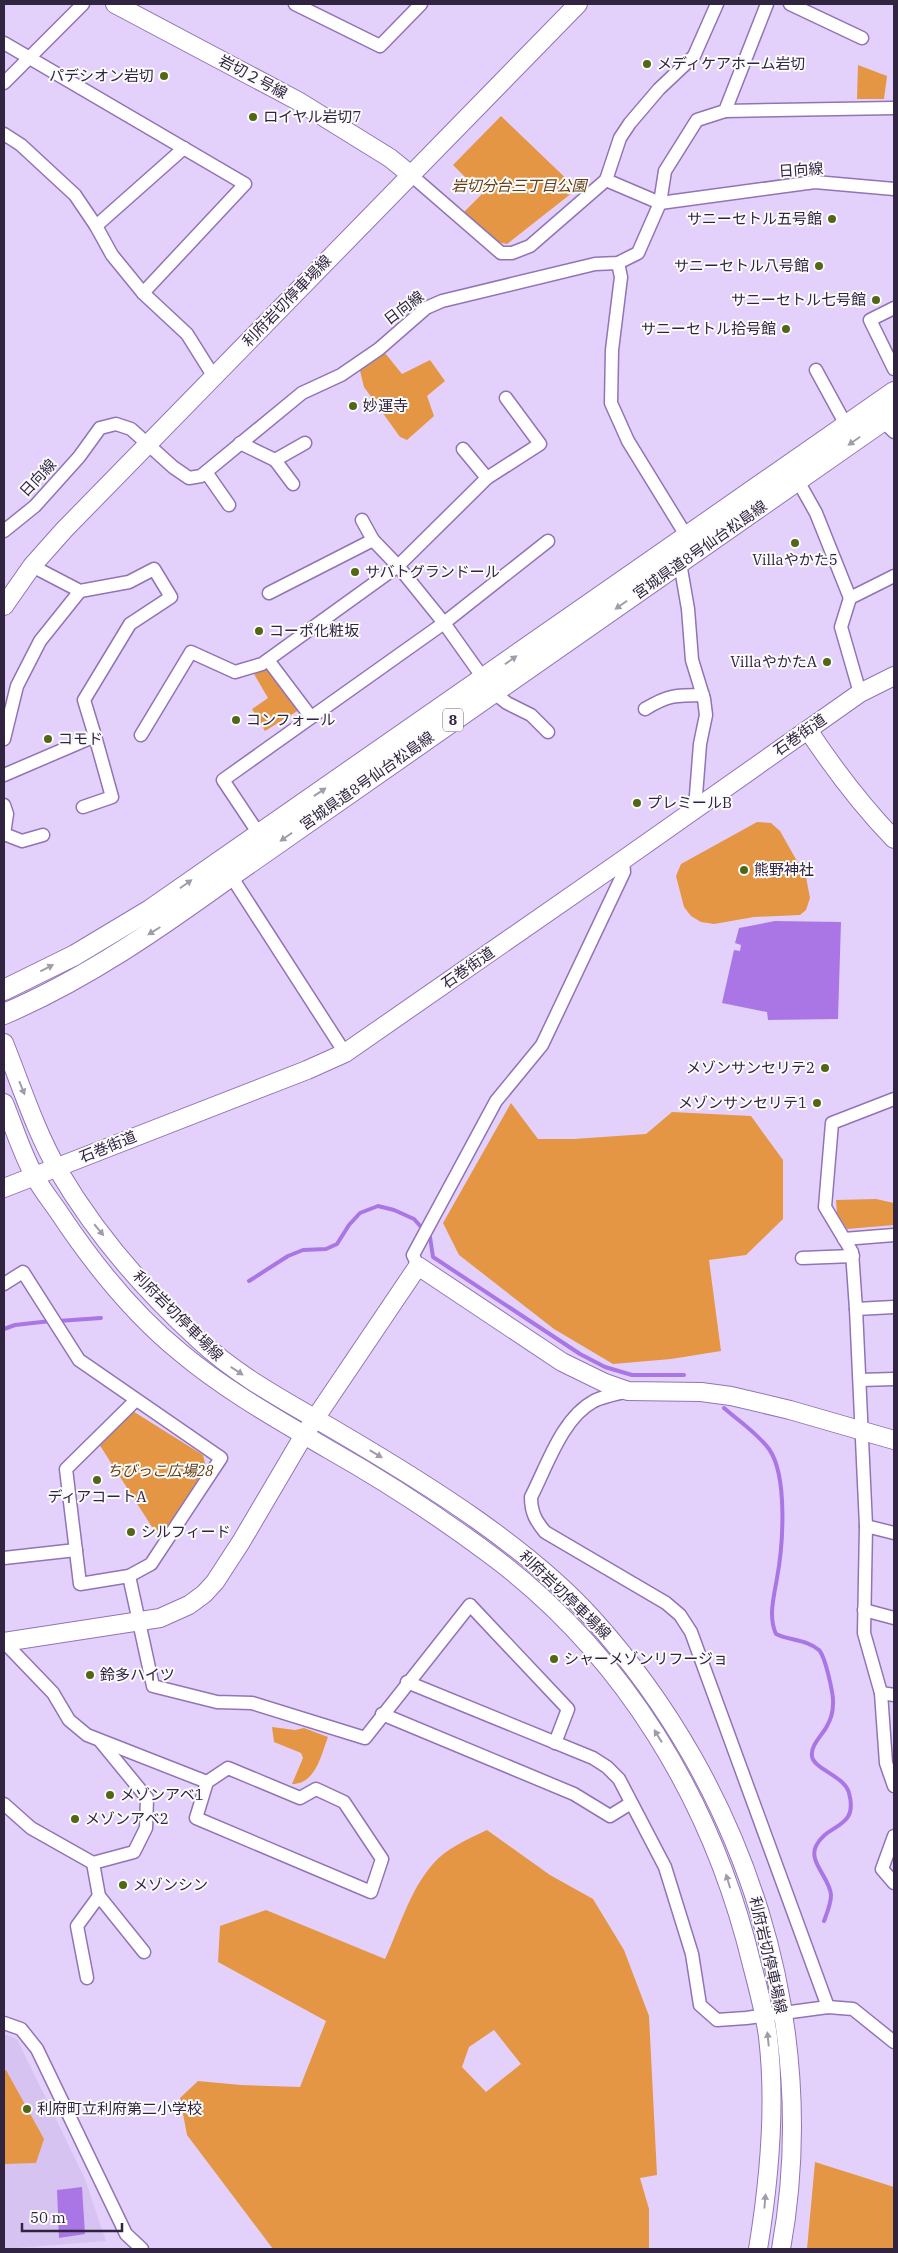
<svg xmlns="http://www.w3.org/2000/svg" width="898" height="2253" font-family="'IBM Plex Serif','Noto Sans JP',serif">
<rect width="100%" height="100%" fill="#e3d1fc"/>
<path fill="#d7c3f1" d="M 4,2034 L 17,2039 L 85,2179 L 106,2241 L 4,2249 Z"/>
<g fill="#e49644" fill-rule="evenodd">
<path d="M 858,65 L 887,76 L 884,99 L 857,99 Z"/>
<path d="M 501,116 L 577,189 L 507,244 L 493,241 L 463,213 L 482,194 L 453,165 Z"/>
<path d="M 385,353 L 402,374 L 430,360 L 445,381 L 427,396 L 434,416 L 407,440 L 400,437 L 364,387 L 360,371 Z"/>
<path d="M 267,668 L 299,710 L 265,731 L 252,709 L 268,698 L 254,674 Z"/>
<path d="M 757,822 L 771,823 L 780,831 L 806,877 L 810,898 L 806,910 L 800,915 L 754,917 L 714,924 L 701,922 L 691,916 L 684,907 L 676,876 L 681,864 Z"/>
<path d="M 511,1103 L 538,1139 L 574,1139 L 646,1134 L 672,1112 L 751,1116 L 783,1160 L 783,1219 L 746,1255 L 709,1260 L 721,1351 L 671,1359 L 613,1364 L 554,1329 L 459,1255 L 443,1223 Z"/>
<path d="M 876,1199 L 894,1203 L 894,1225 L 847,1229 L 837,1213 L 836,1200 Z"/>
<path d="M 131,1410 L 203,1455 L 206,1467 L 163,1534 L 152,1527 L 99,1444 Z"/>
<path d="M 272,1727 L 295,1730 L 304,1728 L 328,1737 C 321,1755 316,1784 292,1784 L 303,1758 L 301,1753 L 274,1742 Z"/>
<path d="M 487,1830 L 550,1875 L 593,1899 L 624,1950 L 649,2016 L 657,2175 L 640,2178 L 649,2209 L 649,2249 L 273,2249 L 187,2135 L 180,2098 L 198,2081 L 241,2085 L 300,2087 L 326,2021 L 218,1962 L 220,1926 L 266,1910 L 385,1959 C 400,1927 409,1892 432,1865 C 445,1849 468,1839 487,1830 ZM 494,2030 L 521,2064 L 486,2092 L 462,2067 L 469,2047 Z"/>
<path d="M 6,2070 L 44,2139 L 36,2163 L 4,2164 L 4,2071 Z"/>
<path d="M 815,2162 L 894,2187 L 894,2249 L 807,2249 Z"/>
</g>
<g fill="#aa76e5">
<path d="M 775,921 L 841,922 L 838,1019 L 768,1020 L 767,1012 L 722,1003 L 734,950 L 740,951 L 741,945 L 735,943 L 739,928 Z"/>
<path d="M 82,2187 L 85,2234 L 59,2238 L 57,2190 Z"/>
</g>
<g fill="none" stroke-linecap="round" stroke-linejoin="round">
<g stroke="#aa76e5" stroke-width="4">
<path d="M 249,1281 L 288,1256 L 303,1250 L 326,1249 L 337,1244 L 349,1225 L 360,1213 L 378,1206 L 394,1210 L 414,1219 L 430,1237 L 433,1257 L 580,1354 L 605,1367 L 632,1375 L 684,1375"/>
<path d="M 58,1321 L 101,1318"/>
<path d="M 4,1329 L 15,1325 L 51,1321"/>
<path d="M 724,1408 C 740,1422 756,1432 769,1449 C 788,1476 783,1546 777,1578 C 774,1597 768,1616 776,1634 C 790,1641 806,1639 819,1650 C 825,1656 834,1695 833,1704 C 833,1712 831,1719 827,1726 C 823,1734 810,1746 812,1756 C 813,1769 845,1776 849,1793 C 859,1829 827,1823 816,1846 C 808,1862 830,1878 831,1895 C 831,1904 827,1913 824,1921"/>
</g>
<g stroke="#9174b6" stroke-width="15">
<g id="street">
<path d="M 295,4 L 380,46 L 421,4"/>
<path d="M 790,4 L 862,38"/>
<path d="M 4,43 L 245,184 L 143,293"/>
<path d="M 4,83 L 83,4"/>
<path d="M 725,111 L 894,108"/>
<path d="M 4,134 L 21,145 L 75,195 L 96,226 L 112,255 L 143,293 L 187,334 L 214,377"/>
<path d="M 411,175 L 501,253 L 512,253 L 530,246 L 606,180 L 660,203"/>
<path d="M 606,180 L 620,138 L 630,123 L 659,89 L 694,56 L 717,4"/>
<path d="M 660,203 L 815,182 L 894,189"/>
<path d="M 96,226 L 184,148"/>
<path d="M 618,263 L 621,277 L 612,350 L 611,403 L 628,441 L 687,537"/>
<path d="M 894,308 L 870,320 L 894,369"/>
<path d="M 816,370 L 846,425"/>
<path d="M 883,421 L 894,432"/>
<path d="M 240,443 L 275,460 L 305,443"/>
<path d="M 463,449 L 487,478"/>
<path d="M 275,460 L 293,484"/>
<path d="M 206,472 L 229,505"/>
<path d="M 798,481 L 816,513 L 850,598"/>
<path d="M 362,520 L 373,540 L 398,566 L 444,623 L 493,692 L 507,703 L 531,715 L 548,732"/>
<path d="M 4,531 L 35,506 L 79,457 L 100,428 L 116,424 L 131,429 L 173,467 L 189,478 L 201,476 L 302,393 L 341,375 L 379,349 L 426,308 L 442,301 L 595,264 L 618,263 L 638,253 L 660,203 L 665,171 L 697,120 L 725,111 L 767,4"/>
<path d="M 680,563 L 688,609 L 692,660 L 704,699 L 706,715 L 700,744 L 695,808"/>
<path d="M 269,593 L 373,540"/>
<path d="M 268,660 L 311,717"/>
<path d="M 860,693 L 841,627 L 850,598 L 894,576"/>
<path d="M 645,709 C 668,695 676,695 703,695"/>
<path d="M 141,735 L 191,652 L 235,672 L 262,664 L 398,566 L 487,478 L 540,444 L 506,398"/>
<path d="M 4,739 L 17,686 L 40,641 L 80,591"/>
<path d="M 4,775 L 95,736 L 84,700 L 130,624 L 171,597 L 154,569 L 129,582 L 80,591 L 32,566"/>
<path d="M 4,805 L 7,814 L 4,834 L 22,841 L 43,835"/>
<path d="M 83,807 L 112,797 L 95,736"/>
<path d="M 259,834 L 223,780 L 444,623 L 548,541"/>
<path d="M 231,876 L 345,1053"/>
<path d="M 894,1099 L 832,1123 L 825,1207 L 852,1252 L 856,1309 L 866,1526 L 864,1633 L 881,1693 L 886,1763 L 894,1786"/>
<path d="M 844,1239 L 894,1235"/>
<path d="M 802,1258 L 853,1256"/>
<path d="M 418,1266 L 413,1255 L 496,1101 L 542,1045 L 624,872 L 623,860"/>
<path d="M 4,1284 L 23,1272 L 79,1360 L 221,1458 L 151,1564 L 129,1576 L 80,1584 L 66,1469 L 136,1400"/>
<path d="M 856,1309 L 894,1307"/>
<path d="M 860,1380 L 894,1379"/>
<path d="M 628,1391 C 617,1394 604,1396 594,1401 C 562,1418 547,1466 531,1497 C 531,1513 536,1521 545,1532 L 666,1603 L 680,1615 L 691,1632 L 828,2007"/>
<path d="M 866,1526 L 894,1533"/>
<path d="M 4,1558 L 76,1550"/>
<path d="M 129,1576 L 153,1686 L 217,1702 L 252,1703 L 365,1738 L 470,1605 L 568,1709 L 555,1743"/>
<path d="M 864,1610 L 894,1618"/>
<path d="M 4,1642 L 53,1693 L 69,1720 L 87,1735 L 207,1782"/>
<path d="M 407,1682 L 593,1758 L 607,1767 L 619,1779 L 665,1867 L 692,1954 L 700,2005 L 717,2020 L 746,2018 L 828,2007 L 853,2009 L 894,2042"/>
<path d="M 881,1693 L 894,1695"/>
<path d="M 382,1714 L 574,1794 L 610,1816 L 631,1803"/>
<path d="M 228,1768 L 300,1798 L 316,1789 L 344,1802 L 382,1859 L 371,1892 L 196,1818 L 207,1782 Z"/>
<path d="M 4,1804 L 31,1828 L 93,1863 L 99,1896 L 144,1952"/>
<path d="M 894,1836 L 882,1869 L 894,1883"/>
<path d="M 93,1863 L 134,1852 L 146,1828 L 147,1798 L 101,1742"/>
<path d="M 87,1978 L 77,1926 L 99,1896"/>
<path d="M 4,2023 L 21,2029 L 37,2049 L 126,2234 L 142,2249"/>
</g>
</g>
<g stroke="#9174b6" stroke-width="20">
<g id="secondary">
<path d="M 115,4 L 298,101 L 390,158 L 411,175"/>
<path d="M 4,606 L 32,566 L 64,530 L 578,4"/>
<path d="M 808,730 C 834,769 861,805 894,839"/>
<path d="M 4,1043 C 21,1085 35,1130 58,1170 C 95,1233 145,1291 199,1340 C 241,1379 291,1404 340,1433 C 386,1460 432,1488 476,1519 C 517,1548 558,1580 592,1618 C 746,1788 822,2023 781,2249"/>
<path d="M 4,1103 C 14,1127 22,1154 35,1177 C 42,1190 52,1202 60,1214 C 94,1265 132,1313 180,1352 C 225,1390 277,1419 328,1449 C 383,1480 437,1515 488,1553 C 624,1653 713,1802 752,1965 C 758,1988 765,2013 768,2037 C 776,2104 769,2182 758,2249"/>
<path d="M 4,1188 L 307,1070 L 345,1053 L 623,860 L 860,693 L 894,676"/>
<path d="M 4,1642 L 160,1618 L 189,1605 L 204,1594 L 215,1582 L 241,1542 L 304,1435 L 418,1266 L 562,1362 L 605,1383 L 628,1391 L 701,1392 L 731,1396 L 790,1410 L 894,1440"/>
</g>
</g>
<g stroke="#9174b6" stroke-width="22">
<g id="primary">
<path d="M 4,990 L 75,955 L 150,910 L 894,392"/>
<path d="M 4,1014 C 86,979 159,928 231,876 L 894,413"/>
</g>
</g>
<use href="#street" stroke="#fff" stroke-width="12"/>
<use href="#secondary" stroke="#fff" stroke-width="18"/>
<use href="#primary" stroke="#fff" stroke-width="20"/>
</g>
<defs><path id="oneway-solid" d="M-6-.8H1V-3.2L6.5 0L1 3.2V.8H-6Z" transform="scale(1.25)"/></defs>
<g fill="#a29ca9">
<use href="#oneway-solid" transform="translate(854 441) rotate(145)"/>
<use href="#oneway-solid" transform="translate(621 605) rotate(145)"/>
<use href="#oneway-solid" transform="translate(511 660) rotate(-35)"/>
<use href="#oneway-solid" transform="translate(320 792) rotate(-34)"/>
<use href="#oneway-solid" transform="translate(286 837) rotate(145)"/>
<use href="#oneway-solid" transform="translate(186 884) rotate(-35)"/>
<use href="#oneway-solid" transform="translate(154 931) rotate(148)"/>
<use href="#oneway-solid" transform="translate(47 968) rotate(-27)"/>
<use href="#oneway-solid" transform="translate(22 1088) rotate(68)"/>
<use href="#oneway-solid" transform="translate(99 1230) rotate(50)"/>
<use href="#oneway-solid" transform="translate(237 1371) rotate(33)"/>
<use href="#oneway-solid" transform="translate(376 1454) rotate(31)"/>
<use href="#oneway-solid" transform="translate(658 1736) rotate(-122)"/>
<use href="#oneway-solid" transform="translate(728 1881) rotate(-107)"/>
<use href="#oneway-solid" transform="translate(768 2039) rotate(-96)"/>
<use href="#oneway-solid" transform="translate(765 2201) rotate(-85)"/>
</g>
<g fill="#516715" stroke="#fbfbfb" stroke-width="2">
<circle cx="647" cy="64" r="5"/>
<circle cx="164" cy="76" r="5"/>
<circle cx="253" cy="117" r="5"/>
<circle cx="832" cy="219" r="5"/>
<circle cx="819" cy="266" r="5"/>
<circle cx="876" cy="300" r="5"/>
<circle cx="786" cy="329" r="5"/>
<circle cx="353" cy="406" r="5"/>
<circle cx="795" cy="543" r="5"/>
<circle cx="355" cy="572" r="5"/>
<circle cx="259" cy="631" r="5"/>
<circle cx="827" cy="662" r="5"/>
<circle cx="236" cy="720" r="5"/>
<circle cx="48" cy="739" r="5"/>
<circle cx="637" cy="803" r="5"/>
<circle cx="744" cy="870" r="5"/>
<circle cx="825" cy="1068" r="5"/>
<circle cx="817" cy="1103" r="5"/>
<circle cx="97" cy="1480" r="5"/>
<circle cx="131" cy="1532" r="5"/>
<circle cx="554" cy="1659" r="5"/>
<circle cx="90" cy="1675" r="5"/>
<circle cx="110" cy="1795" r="5"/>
<circle cx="75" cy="1819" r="5"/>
<circle cx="123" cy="1885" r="5"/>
<circle cx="27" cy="2109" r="5"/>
</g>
<g text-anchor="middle" stroke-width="4" stroke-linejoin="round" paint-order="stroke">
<rect fill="#fbfbfb" stroke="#6e6478" stroke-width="1" x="443" y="708.5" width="20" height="23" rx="4"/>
<g font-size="14" font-weight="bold" fill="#312440">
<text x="453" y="725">8</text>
</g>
<g font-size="15" fill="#312440" stroke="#fbfbfb" text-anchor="start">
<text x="657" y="69">メディケアホーム岩切</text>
<text x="154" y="81" text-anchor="end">パデシオン岩切</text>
<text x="263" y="122">ロイヤル岩切7</text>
<text x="822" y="224" text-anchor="end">サニーセトル五号館</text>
<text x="809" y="271" text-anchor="end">サニーセトル八号館</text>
<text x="866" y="305" text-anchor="end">サニーセトル七号館</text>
<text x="776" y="334" text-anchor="end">サニーセトル拾号館</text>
<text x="363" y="411">妙運寺</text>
<text x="795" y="565" text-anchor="middle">Villaやかた5</text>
<text x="365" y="577">サバトグランドール</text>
<text x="269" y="636">コーポ化粧坂</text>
<text x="817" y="667" text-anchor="end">VillaやかたA</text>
<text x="246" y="725">コンフォール</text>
<text x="58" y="744">コモド</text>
<text x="647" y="808">プレミールB</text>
<text x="754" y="875">熊野神社</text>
<text x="815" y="1073" text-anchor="end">メゾンサンセリテ2</text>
<text x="807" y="1108" text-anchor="end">メゾンサンセリテ1</text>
<text x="97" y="1502" text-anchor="middle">ディアコートA</text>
<text x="141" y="1537">シルフィード</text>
<text x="564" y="1664">シャーメゾンリフージョ</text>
<text x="100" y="1680">鈴多ハイツ</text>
<text x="120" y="1800">メゾンアベ1</text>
<text x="85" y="1824">メゾンアベ2</text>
<text x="133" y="1890">メゾンシン</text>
<text x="37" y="2114">利府町立利府第二小学校</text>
</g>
<g font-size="15" fill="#312440" stroke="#fbfbfb">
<text transform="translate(253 77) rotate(28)" y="5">岩切２号線</text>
<text transform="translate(801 170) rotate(-4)" y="5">日向線</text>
<text transform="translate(287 301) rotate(-46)" y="5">利府岩切停車場線</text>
<text transform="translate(404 308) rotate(-37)" y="5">日向線</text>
<text transform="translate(38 478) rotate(-47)" y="5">日向線</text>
<text transform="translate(700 550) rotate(-35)" y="5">宮城県道8号仙台松島線</text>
<text transform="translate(800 735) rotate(-35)" y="5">石巻街道</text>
<text transform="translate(367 781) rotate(-35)" y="5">宮城県道8号仙台松島線</text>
<text transform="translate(468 968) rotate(-35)" y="5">石巻街道</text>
<text transform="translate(108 1147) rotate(-22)" y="5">石巻街道</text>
<text transform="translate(178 1316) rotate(45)" y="5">利府岩切停車場線</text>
<text transform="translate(565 1595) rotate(44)" y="5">利府岩切停車場線</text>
<text transform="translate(768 1955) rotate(77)" y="5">利府岩切停車場線</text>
</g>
<g font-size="15" font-style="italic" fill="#643d12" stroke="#fbfbfb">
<text x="519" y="191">岩切分台三丁目公園</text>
<text x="160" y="1476">ちびっこ広場28</text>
</g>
</g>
<rect width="898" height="2253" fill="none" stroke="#312440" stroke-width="10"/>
<path d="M22 2223v8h100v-8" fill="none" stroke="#312440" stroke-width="2.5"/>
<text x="30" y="2223" font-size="15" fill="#312440" stroke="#fbfbfb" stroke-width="4" paint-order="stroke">50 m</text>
</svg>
